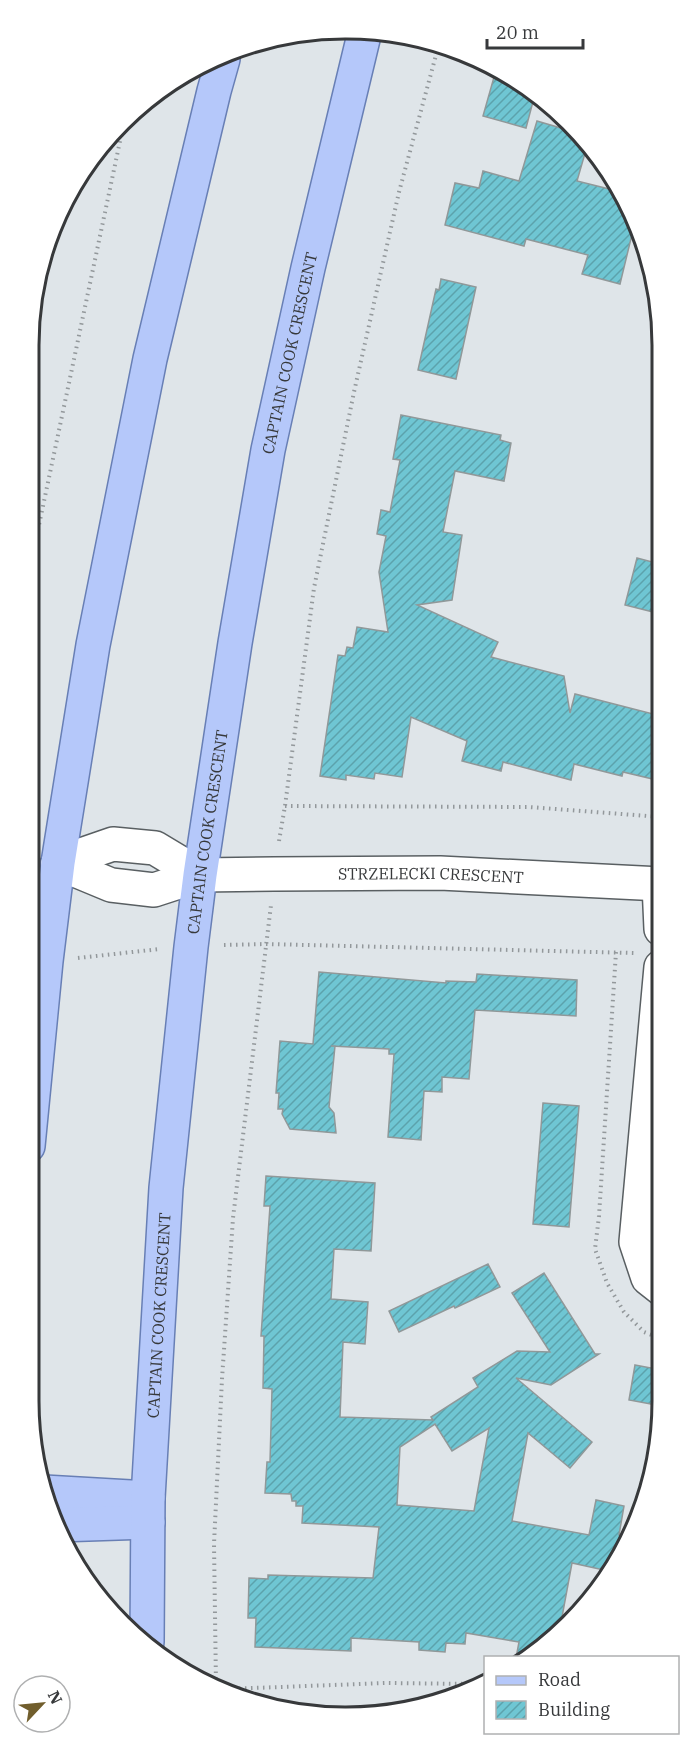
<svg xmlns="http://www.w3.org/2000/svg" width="691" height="1746" font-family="'IBM Plex Serif',serif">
<defs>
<pattern id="building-hatch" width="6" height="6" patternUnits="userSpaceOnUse" patternTransform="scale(1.5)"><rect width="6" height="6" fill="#6fc6d3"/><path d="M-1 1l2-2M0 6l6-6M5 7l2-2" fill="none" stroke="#5ca2ac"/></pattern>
</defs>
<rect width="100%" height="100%" fill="#dfe5e9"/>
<g fill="url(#building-hatch)" stroke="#909899" stroke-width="1.5" fill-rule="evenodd">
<path d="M 496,70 L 521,82 L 535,94 L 526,128 L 483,116 Z"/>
<path d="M 537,121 L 581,134 L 584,137 L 588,143 L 577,181 L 621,192 L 630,206 L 635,222 L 620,284 L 582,274 L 588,255 L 526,239 L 524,246 L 445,225 L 455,183 L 479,188 L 483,171 L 519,181 Z"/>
<path d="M 441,279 L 476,287 L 456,379 L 418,370 L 436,289 L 439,290 Z"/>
<path d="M 401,415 L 501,435 L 500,440 L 511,443 L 504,481 L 455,471 L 443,532 L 462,535 L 452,600 L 417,605 L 498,642 L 491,657 L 564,676 L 570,713 L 575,694 L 661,716 L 661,781 L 623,772 L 622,776 L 574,764 L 571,780 L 503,762 L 501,771 L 462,761 L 467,741 L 411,717 L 402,777 L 375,773 L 374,779 L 346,775 L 346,780 L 320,776 L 338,655 L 345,656 L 347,647 L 353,648 L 357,627 L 388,632 L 379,572 L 386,536 L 377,534 L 381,510 L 390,512 L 400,460 L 393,459 Z"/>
<path d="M 637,558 L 660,564 L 661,614 L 625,605 Z"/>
<path d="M 319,972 L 446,983 L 446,981 L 476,982 L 477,974 L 577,980 L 576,1016 L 475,1010 L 469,1079 L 442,1077 L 442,1092 L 424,1091 L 421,1140 L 388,1137 L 394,1054 L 389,1054 L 389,1049 L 331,1046 L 335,1046 L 329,1107 L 334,1113 L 336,1133 L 290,1129 L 282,1114 L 283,1109 L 278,1109 L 279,1093 L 276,1093 L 280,1041 L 313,1044 Z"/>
<path d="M 543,1103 L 579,1106 L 569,1227 L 533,1224 Z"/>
<path d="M 266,1176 L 375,1183 L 371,1251 L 334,1249 L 331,1299 L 368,1302 L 365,1344 L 343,1342 L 340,1417 L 433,1420 L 431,1417 L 478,1387 L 473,1378 L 517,1351 L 550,1352 L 512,1293 L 544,1273 L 595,1354 L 599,1354 L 551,1385 L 516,1378 L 592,1442 L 570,1468 L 528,1433 L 512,1521 L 589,1535 L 596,1500 L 624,1506 L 619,1535 L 625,1537 L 608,1571 L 572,1563 L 560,1628 L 529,1658 L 516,1658 L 519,1642 L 466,1633 L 465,1644 L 446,1643 L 445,1652 L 419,1650 L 419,1642 L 351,1638 L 351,1651 L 255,1647 L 256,1618 L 248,1618 L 249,1578 L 268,1579 L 268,1575 L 373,1578 L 379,1527 L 302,1523 L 303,1506 L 296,1506 L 296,1501 L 292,1501 L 291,1494 L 265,1493 L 267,1462 L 270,1462 L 272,1389 L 263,1388 L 264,1336 L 261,1336 L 270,1206 L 264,1206 ZM 435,1424 L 452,1451 L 489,1428 L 474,1511 L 397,1505 L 400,1447 Z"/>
<path d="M 488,1264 L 500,1287 L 455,1308 L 454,1306 L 399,1332 L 389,1311 Z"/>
<path d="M 635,1365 L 662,1370 L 662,1406 L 629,1400 Z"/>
</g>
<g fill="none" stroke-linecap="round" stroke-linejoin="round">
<g stroke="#595f62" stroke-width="36">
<g id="minor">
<path id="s1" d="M 58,863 L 111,885 L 154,890 L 200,875 L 274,874 L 440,873 L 661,884"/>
<path d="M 58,863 L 113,844 L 155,848 L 200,875"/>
<path d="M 659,884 L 661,929"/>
<path d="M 661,967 L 636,1242 L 648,1278 L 662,1289"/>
</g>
</g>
<g stroke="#687fb5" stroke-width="36">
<g id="major">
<path d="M 28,1146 L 46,961 L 58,863 L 93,645 L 150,359 L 214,91 L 223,59"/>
<path d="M 44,1492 L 148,1498"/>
<path d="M 58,1525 L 148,1522"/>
<path id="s2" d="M 147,1642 L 148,1498 L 166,1188 L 191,947 L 200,875 L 235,643 L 268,450 L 308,268 L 364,35"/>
</g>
</g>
<g stroke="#93989b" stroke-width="4" stroke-dasharray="1.5 4.5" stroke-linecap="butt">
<path d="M 28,577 L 123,127"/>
<path d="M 285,806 L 529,807 L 661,817"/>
<path d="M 279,841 L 285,806 L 314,588 L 354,392 L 399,192 L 439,44"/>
<path d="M 224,945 L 266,944 L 634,953"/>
<path d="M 616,952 L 599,1216 L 595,1249 L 607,1283 L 624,1312 L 644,1332 L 662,1339"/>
<path d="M 78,958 L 160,949"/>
<path d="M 216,1685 L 214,1544 L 222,1379 L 233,1218 L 271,905"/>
<path d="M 227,1689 L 386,1683 L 474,1684"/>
</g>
<use href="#minor" stroke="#fff" stroke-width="33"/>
<use href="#major" stroke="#b5c8fa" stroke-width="33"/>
</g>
<g text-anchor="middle" stroke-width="5" stroke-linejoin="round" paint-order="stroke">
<g font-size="16" fill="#37393b" stroke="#fff">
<text dy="6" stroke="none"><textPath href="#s2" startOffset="1299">CAPTAIN COOK CRESCENT</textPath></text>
<text dy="6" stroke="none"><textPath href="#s2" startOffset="813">CAPTAIN COOK CRESCENT</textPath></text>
<text dy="6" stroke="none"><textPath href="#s1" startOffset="380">STRZELECKI CRESCENT</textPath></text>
<text dy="6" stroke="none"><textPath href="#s2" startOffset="327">CAPTAIN COOK CRESCENT</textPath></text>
</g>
</g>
<path d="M0 0H691V1746H0ZM345 39H346A306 306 0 0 1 652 345V1401A306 306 0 0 1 346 1707H345A306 306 0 0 1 39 1401V345A306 306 0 0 1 345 39Z" fill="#fff" fill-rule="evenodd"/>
<path fill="none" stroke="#37393b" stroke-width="3" d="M345 39H346A306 306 0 0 1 652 345V1401A306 306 0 0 1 346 1707H345A306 306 0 0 1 39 1401V345A306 306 0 0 1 345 39Z"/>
<rect x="484" y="1656" width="195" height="78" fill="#ffffff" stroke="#afb0b1" stroke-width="1.5"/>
<rect x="496" y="1676" width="30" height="9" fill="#b5c8fa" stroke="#afb0b1" stroke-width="1.5"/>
<text x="538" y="1686" font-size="18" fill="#37393b">Road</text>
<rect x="496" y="1701" width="30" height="18" fill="url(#building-hatch)" stroke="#afb0b1" stroke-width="1.5"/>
<text x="538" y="1716" font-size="18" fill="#37393b">Building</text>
<g transform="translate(42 1704) rotate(64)"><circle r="28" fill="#ffffff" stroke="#afb0b1" stroke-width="1.5"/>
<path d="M0-4.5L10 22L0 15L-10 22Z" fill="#715e2d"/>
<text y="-9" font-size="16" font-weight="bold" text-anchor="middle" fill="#37393b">N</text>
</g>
<path d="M487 39v9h96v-9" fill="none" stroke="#37393b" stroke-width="3"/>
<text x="496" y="39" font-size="18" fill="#37393b" stroke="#ffffff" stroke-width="4.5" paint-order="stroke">20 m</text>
</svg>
